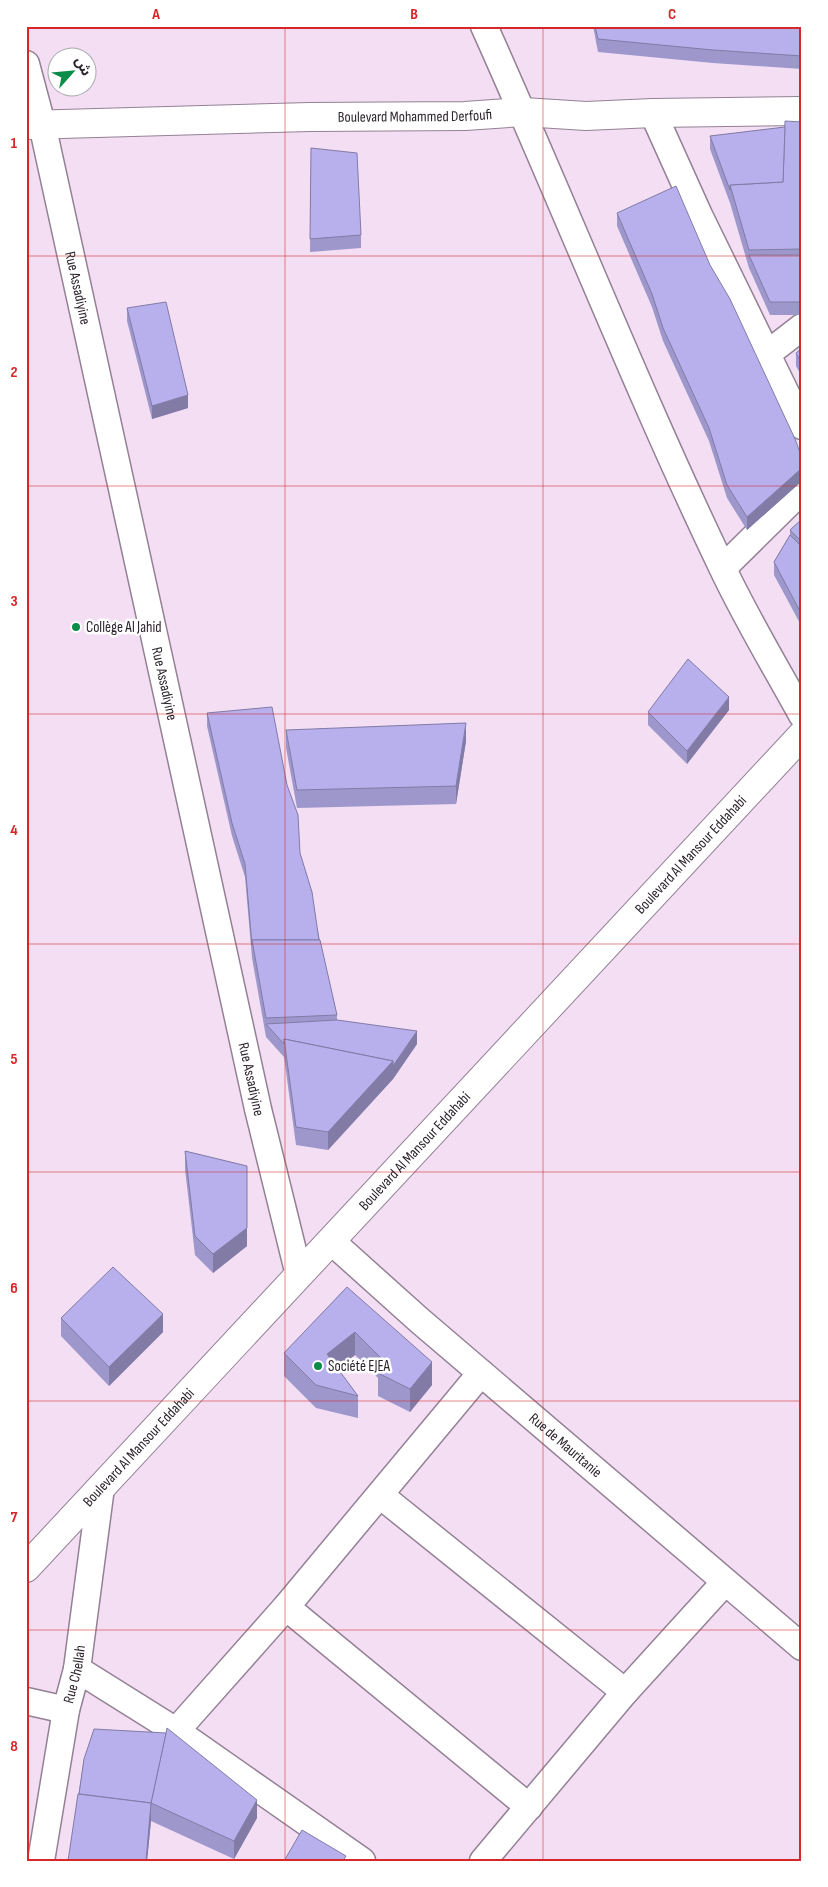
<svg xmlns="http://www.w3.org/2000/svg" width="828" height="1887" font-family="'Sofia Sans Condensed','Noto Sans Arabic',sans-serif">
<rect width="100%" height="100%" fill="#f3def3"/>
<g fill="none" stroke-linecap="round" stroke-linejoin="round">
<g stroke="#948195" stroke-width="29">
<g id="minor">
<path d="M 484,26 C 565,206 637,390 722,567 C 746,618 775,666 802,715"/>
<path id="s1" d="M 26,64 L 42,124 L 258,1109 L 299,1275"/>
<path d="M 653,113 L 699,215 L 802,426"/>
<path d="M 767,354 L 802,327"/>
<path d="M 723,568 L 802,490"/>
<path id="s2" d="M 331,1241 L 419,1320 L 802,1647"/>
<path d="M 380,1495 L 625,1692"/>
<path d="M 286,1607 L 529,1807"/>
<path d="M 77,1669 L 176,1731 L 362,1861"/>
<path d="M 26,1701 L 66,1710"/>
<path d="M 176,1731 L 286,1607 L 481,1373"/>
<path id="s3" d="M 41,1861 L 66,1710 L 77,1669 L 101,1487"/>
<path d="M 483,1861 L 625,1692 L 725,1582"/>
</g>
</g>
<g stroke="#948195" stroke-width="30">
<g id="tertiary">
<path id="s4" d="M 26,125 L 310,117 L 465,116 L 523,112 L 586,116 L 653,113 L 802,111"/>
</g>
</g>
<g stroke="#948195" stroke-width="30">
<g id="secondary">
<path id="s5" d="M 26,1568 L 802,735"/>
</g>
</g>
<use href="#minor" stroke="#fff" stroke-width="26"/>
<use href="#tertiary" stroke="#fff" stroke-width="28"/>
<use href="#secondary" stroke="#fff" stroke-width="28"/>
</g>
<g fill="#9e97cc">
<path d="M 593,26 L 802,26 L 802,69 L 713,63 L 598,52 Z"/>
<path d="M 802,122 L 802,315 L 770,315 L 749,268 L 730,203 L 710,149 L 710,136 L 785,127 Z"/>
<path d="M 311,148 L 361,235 L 361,248 L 310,252 Z"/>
<path d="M 617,213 L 710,265 L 802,458 L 802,481 L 747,530 L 727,498 L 709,441 L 663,341 L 652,307 L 617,226 Z"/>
<path d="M 127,308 L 188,408 L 152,419 L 127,321 Z"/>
<path d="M 802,348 L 802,377 L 796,366 L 796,353 Z"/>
<path d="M 802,519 L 802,627 L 774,575 L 774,562 L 790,535 L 790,530 Z"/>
<path d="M 729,710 L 687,764 L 648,725 L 648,712 Z"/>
<path d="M 207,713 L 300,853 L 337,1015 L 337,1020 L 417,1044 L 393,1079 L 328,1150 L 296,1145 L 284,1057 L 266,1037 L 252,958 L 245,877 L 232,836 L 207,726 Z"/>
<path d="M 286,730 L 466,741 L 456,804 L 297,808 L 286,748 Z"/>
<path d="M 185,1151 L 247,1166 L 247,1246 L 213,1273 L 195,1255 L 185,1169 Z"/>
<path d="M 347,1287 L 432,1385 L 410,1412 L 378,1396 L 378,1378 L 355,1355 L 338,1369 L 358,1396 L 358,1418 L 316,1408 L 284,1376 L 284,1353 Z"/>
<path d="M 61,1318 L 163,1332 L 109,1386 L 61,1336 Z"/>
<path d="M 84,1759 L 257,1818 L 234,1859 L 151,1821 L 147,1861 L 68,1861 Z"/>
</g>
<g fill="#817ba6">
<path d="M 188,395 L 188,408 L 152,419 L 152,406 Z"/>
<path d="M 802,468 L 802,481 L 747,530 L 747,517 Z"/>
<path d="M 729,697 L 729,710 L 687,764 L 687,751 Z"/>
<path d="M 466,723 L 466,741 L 456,804 L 456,786 Z"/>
<path d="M 417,1031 L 417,1044 L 393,1079 L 328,1150 L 328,1132 Z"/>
<path d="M 247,1228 L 247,1246 L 213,1273 L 213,1254 Z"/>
<path d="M 163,1314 L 163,1332 L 109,1386 L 109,1367 Z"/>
<path d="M 355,1332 L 355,1355 L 327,1377 L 327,1354 Z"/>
<path d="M 432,1362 L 432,1385 L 410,1412 L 410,1389 Z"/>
<path d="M 257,1800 L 257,1818 L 234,1859 L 234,1841 Z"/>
<path d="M 151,1803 L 151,1821 L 147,1861 L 146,1861 Z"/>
<path d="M 28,1807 L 28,1826 L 26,1841 L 26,1822 Z"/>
</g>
<g fill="#b8b0ed" stroke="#817ba6">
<path d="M 595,26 L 802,26 L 802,56 L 713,50 L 598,39 Z"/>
<path d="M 785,121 L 802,122 L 802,249 L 749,250 L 730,185 L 783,182 Z"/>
<path d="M 785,127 L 783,182 L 730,185 L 730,190 L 710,136 Z"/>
<path d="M 311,148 L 357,153 L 361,235 L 310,239 Z"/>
<path d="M 676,186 L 710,265 L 730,299 L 795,439 L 802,458 L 802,468 L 747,517 L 727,485 L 709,428 L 663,328 L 652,294 L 617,213 Z"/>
<path d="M 749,255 L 802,255 L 802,302 L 770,302 Z"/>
<path d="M 166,302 L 188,395 L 152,406 L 127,308 Z"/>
<path d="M 802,348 L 802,364 L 796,353 Z"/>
<path d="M 802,519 L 802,542 L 790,530 Z"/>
<path d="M 790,535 L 802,547 L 802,615 L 774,562 Z"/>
<path d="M 688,659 L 729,697 L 687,751 L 648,712 Z"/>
<path d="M 272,707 L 287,785 L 298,815 L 300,853 L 312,892 L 319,940 L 252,940 L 252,945 L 245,864 L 232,823 L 207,713 Z"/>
<path d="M 466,723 L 456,786 L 297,790 L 286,730 Z"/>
<path d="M 252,940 L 320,940 L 337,1015 L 266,1018 Z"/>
<path d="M 337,1020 L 417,1031 L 393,1066 L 393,1061 L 284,1039 L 284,1044 L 266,1024 Z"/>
<path d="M 284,1039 L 393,1061 L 328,1132 L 296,1127 Z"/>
<path d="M 185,1151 L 247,1166 L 247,1228 L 213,1254 L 195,1236 Z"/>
<path d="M 113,1267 L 163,1314 L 109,1367 L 61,1318 Z"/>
<path d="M 347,1287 L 432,1362 L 410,1389 L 378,1373 L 384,1361 L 355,1332 L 327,1354 L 358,1396 L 316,1385 L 284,1353 Z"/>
<path d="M 167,1728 L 257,1800 L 234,1841 L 151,1803 Z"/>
<path d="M 94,1729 L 166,1733 L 151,1803 L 79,1794 L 84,1759 Z"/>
<path d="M 78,1794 L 151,1803 L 146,1861 L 68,1861 Z"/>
<path d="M 26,1807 L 28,1807 L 26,1822 Z"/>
<path d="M 302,1830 L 346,1856 L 343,1861 L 284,1861 Z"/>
</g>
<path fill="none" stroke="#d62828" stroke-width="1" stroke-opacity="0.55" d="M 285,26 L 285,1861M 543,26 L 543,1861M 26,256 L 802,256M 26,486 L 802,486M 26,714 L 802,714M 26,944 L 802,944M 26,1172 L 802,1172M 26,1401 L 802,1401M 26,1630 L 802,1630"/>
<g fill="#0c8c49" stroke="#fff" stroke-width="2">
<circle cx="76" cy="627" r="5"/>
<circle cx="318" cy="1366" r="5"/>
</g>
<g text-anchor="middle" stroke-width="5" stroke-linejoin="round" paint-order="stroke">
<g font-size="15" fill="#2d252d" stroke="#fff">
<text dy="5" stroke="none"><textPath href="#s4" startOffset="389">Boulevard Mohammed Derfoufi</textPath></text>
<text dy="5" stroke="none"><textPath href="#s1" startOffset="230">Rue Assadiyine</textPath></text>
<text dy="5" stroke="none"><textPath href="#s1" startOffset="635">Rue Assadiyine</textPath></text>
<text dy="5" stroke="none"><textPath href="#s5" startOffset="975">Boulevard Al Mansour Eddahabi</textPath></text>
<text dy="5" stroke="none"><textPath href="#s1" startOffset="1040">Rue Assadiyine</textPath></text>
<text dy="5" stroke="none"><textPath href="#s5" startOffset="570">Boulevard Al Mansour Eddahabi</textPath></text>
<text dy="5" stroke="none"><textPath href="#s2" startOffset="311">Rue de Mauritanie</textPath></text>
<text dy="5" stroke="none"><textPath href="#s5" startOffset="165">Boulevard Al Mansour Eddahabi</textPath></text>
<text dy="5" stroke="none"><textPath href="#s3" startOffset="190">Rue Chellah</textPath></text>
</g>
<g font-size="15" fill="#2d252d" stroke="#fff" text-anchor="start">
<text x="86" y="632">Collège Al Jahid</text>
<text x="328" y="1371">Société EJEA</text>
</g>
</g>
<rect width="828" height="1887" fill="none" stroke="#ffffff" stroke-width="55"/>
<g transform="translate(72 72) rotate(63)"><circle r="24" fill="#ffffff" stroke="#aba8ab"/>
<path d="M0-4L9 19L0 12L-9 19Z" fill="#0c8c49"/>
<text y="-8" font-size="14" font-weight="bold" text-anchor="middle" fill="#2d252d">ش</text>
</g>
<rect x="28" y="28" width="772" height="1832" fill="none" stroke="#d62828" stroke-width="2"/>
<g font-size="16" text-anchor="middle" font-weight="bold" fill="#d62828">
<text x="156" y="19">A</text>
<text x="414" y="19">B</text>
<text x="672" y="19">C</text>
<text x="14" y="148">1</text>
<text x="14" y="377">2</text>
<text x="14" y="606">3</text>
<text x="14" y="835">4</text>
<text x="14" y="1064">5</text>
<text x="14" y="1293">6</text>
<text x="14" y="1522">7</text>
<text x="14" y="1751">8</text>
</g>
</svg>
